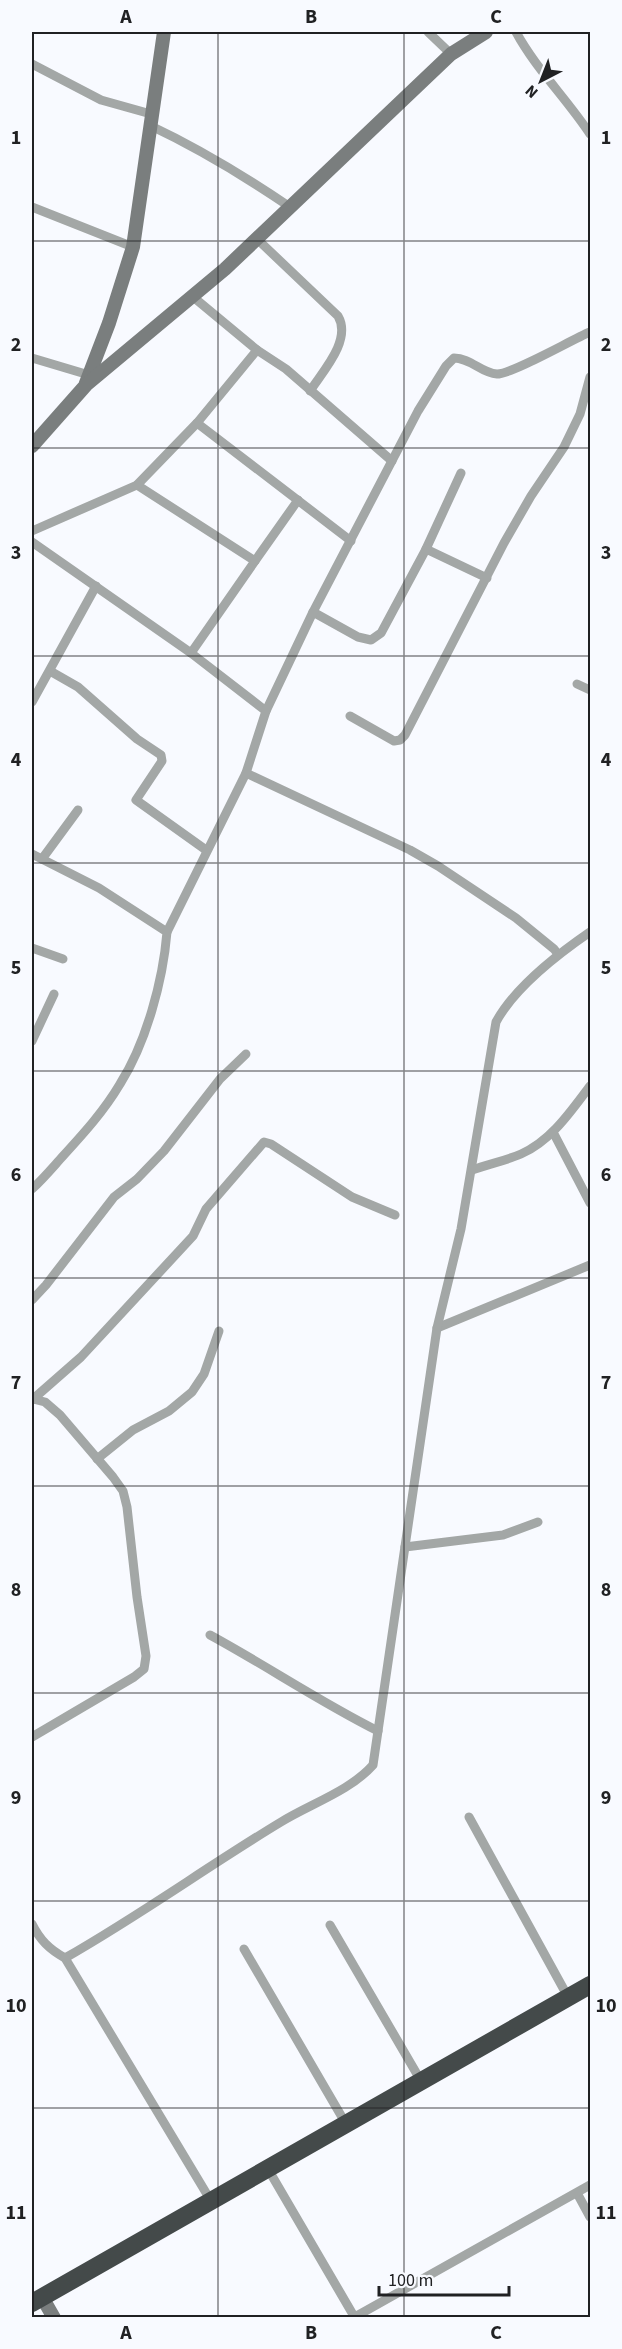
<svg xmlns="http://www.w3.org/2000/svg" width="622" height="2349" font-family="'Source Sans 3',sans-serif">
<rect width="100%" height="100%" fill="#f8faff"/>
<g fill="none" stroke-linecap="round" stroke-linejoin="round">
<g stroke="#a3a7a6" stroke-width="9">
<path d="M 428,32 L 451,54"/>
<path d="M 516,32 C 536,69 567,99 590,134"/>
<path d="M 32,64 L 101,100 L 151,114"/>
<path d="M 149,125 C 200,149 243,175 290,207"/>
<path d="M 32,207 L 133,247"/>
<path d="M 257,239 L 338,316 C 352,340 323,371 310,391"/>
<path d="M 192,296 L 257,350"/>
<path d="M 32,358 L 89,375"/>
<path d="M 197,423 L 351,541"/>
<path d="M 137,485 L 255,561 L 191,653"/>
<path d="M 32,531 L 137,485 L 197,423 L 257,350 L 286,369 L 392,461"/>
<path d="M 32,542 L 191,653 L 266,711"/>
<path d="M 426,549 L 461,473"/>
<path d="M 255,561 L 298,500"/>
<path d="M 313,612 L 358,637 L 371,640 L 381,633 L 426,549 L 487,578"/>
<path d="M 50,671 L 78,687 L 137,739 L 161,755 L 162,761 L 136,800 L 206,850"/>
<path d="M 577,684 L 590,690"/>
<path d="M 32,702 L 96,586"/>
<path d="M 350,716 L 394,741 L 400,740 L 405,735 L 504,543 L 531,496 L 564,447 L 580,414 L 590,377"/>
<path d="M 246,773 L 410,850 L 438,866 L 516,918 L 554,949 L 558,954"/>
<path d="M 32,854 L 99,888 L 167,932 C 163,981 146,1043 120,1084 C 104,1111 84,1133 63,1156 C 53,1167 43,1179 32,1189"/>
<path d="M 42,859 L 78,810"/>
<path d="M 167,932 L 246,773 L 266,711 L 313,612 L 418,411 L 446,366 L 454,358 C 471,358 481,373 497,374 C 512,374 571,340 590,332"/>
<path d="M 32,948 L 63,959"/>
<path d="M 32,1041 L 54,994"/>
<path d="M 553,1132 L 590,1203"/>
<path d="M 472,1170 C 488,1164 505,1161 521,1154 C 551,1141 571,1111 590,1086"/>
<path d="M 32,1300 L 46,1285 L 114,1197 L 137,1179 L 164,1151 L 220,1079 L 246,1054"/>
<path d="M 437,1328 L 590,1265"/>
<path d="M 32,1400 L 81,1357 L 193,1236 L 206,1209 L 264,1142 L 271,1144 L 352,1197 L 395,1215"/>
<path d="M 97,1459 L 133,1430 L 169,1411 L 192,1392 L 204,1374 L 219,1331"/>
<path d="M 405,1547 L 503,1535 L 538,1522"/>
<path d="M 210,1635 C 267,1666 320,1702 378,1731"/>
<path d="M 32,1737 L 134,1677 L 144,1669 L 146,1656 L 137,1597 L 127,1507 L 123,1491 L 113,1477 L 60,1415 L 45,1402 L 33,1399"/>
<path d="M 469,1817 L 568,1997"/>
<path d="M 32,1924 C 40,1940 49,1949 65,1958 L 211,2201"/>
<path d="M 330,1925 L 421,2081"/>
<path d="M 244,1949 L 346,2124"/>
<path d="M 65,1958 C 139,1916 208,1866 281,1822 C 310,1804 350,1791 373,1765 L 437,1328 L 461,1229 L 496,1022 C 515,987 558,954 590,932"/>
<path d="M 268,2169 L 355,2318"/>
<path d="M 577,2193 L 590,2217"/>
<path d="M 353,2318 L 590,2185"/>
</g>
<g stroke="#7a7e7e" stroke-width="14">
<path d="M 86,383 L 109,323 L 133,247 L 164,32"/>
<path d="M 32,446 L 86,385 L 225,269 L 451,54 L 486,32"/>
<path d="M 42,2297 L 54,2318"/>
</g>
<path stroke="#444a4a" stroke-width="18" d="M 32,2303 L 590,1985"/>
</g>
<path fill="none" stroke="#202123" stroke-width="1.5" stroke-opacity="0.55" d="M 218,32 L 218,2318M 404,32 L 404,2318M 32,241 L 590,241M 32,448 L 590,448M 32,656 L 590,656M 32,863 L 590,863M 32,1071 L 590,1071M 32,1278 L 590,1278M 32,1486 L 590,1486M 32,1693 L 590,1693M 32,1901 L 590,1901M 32,2108 L 590,2108"/>
<rect width="622" height="2349" fill="none" stroke="#f8faff" stroke-width="66"/>
<g transform="translate(541 81) rotate(222)" stroke="#f8faff" stroke-width="4.5" paint-order="stroke">
<path d="M0-4.5L10 22L0 15L-10 22Z" fill="#202123"/>
<text y="-9" font-size="16" font-weight="bold" text-anchor="middle" fill="#202123">N</text>
</g>
<path d="M379 2286v9h130v-9" fill="none" stroke="#202123" stroke-width="3"/>
<text x="388" y="2286" font-size="18" fill="#202123" stroke="#f8faff" stroke-width="4.5" paint-order="stroke">100 m</text>
<rect x="33" y="33" width="556" height="2283" fill="none" stroke="#202123" stroke-width="2"/>
<g font-size="20" text-anchor="middle" font-weight="bold" fill="#202123">
<text x="126" y="23">A</text>
<text x="311" y="23">B</text>
<text x="496" y="23">C</text>
<text x="16" y="144">1</text>
<text x="606" y="144">1</text>
<text x="16" y="351">2</text>
<text x="606" y="351">2</text>
<text x="16" y="559">3</text>
<text x="606" y="559">3</text>
<text x="16" y="766">4</text>
<text x="606" y="766">4</text>
<text x="16" y="974">5</text>
<text x="606" y="974">5</text>
<text x="16" y="1181">6</text>
<text x="606" y="1181">6</text>
<text x="16" y="1389">7</text>
<text x="606" y="1389">7</text>
<text x="16" y="1596">8</text>
<text x="606" y="1596">8</text>
<text x="16" y="1804">9</text>
<text x="606" y="1804">9</text>
<text x="16" y="2012">10</text>
<text x="606" y="2012">10</text>
<text x="16" y="2219">11</text>
<text x="606" y="2219">11</text>
<text x="126" y="2339">A</text>
<text x="311" y="2339">B</text>
<text x="496" y="2339">C</text>
</g>
</svg>
